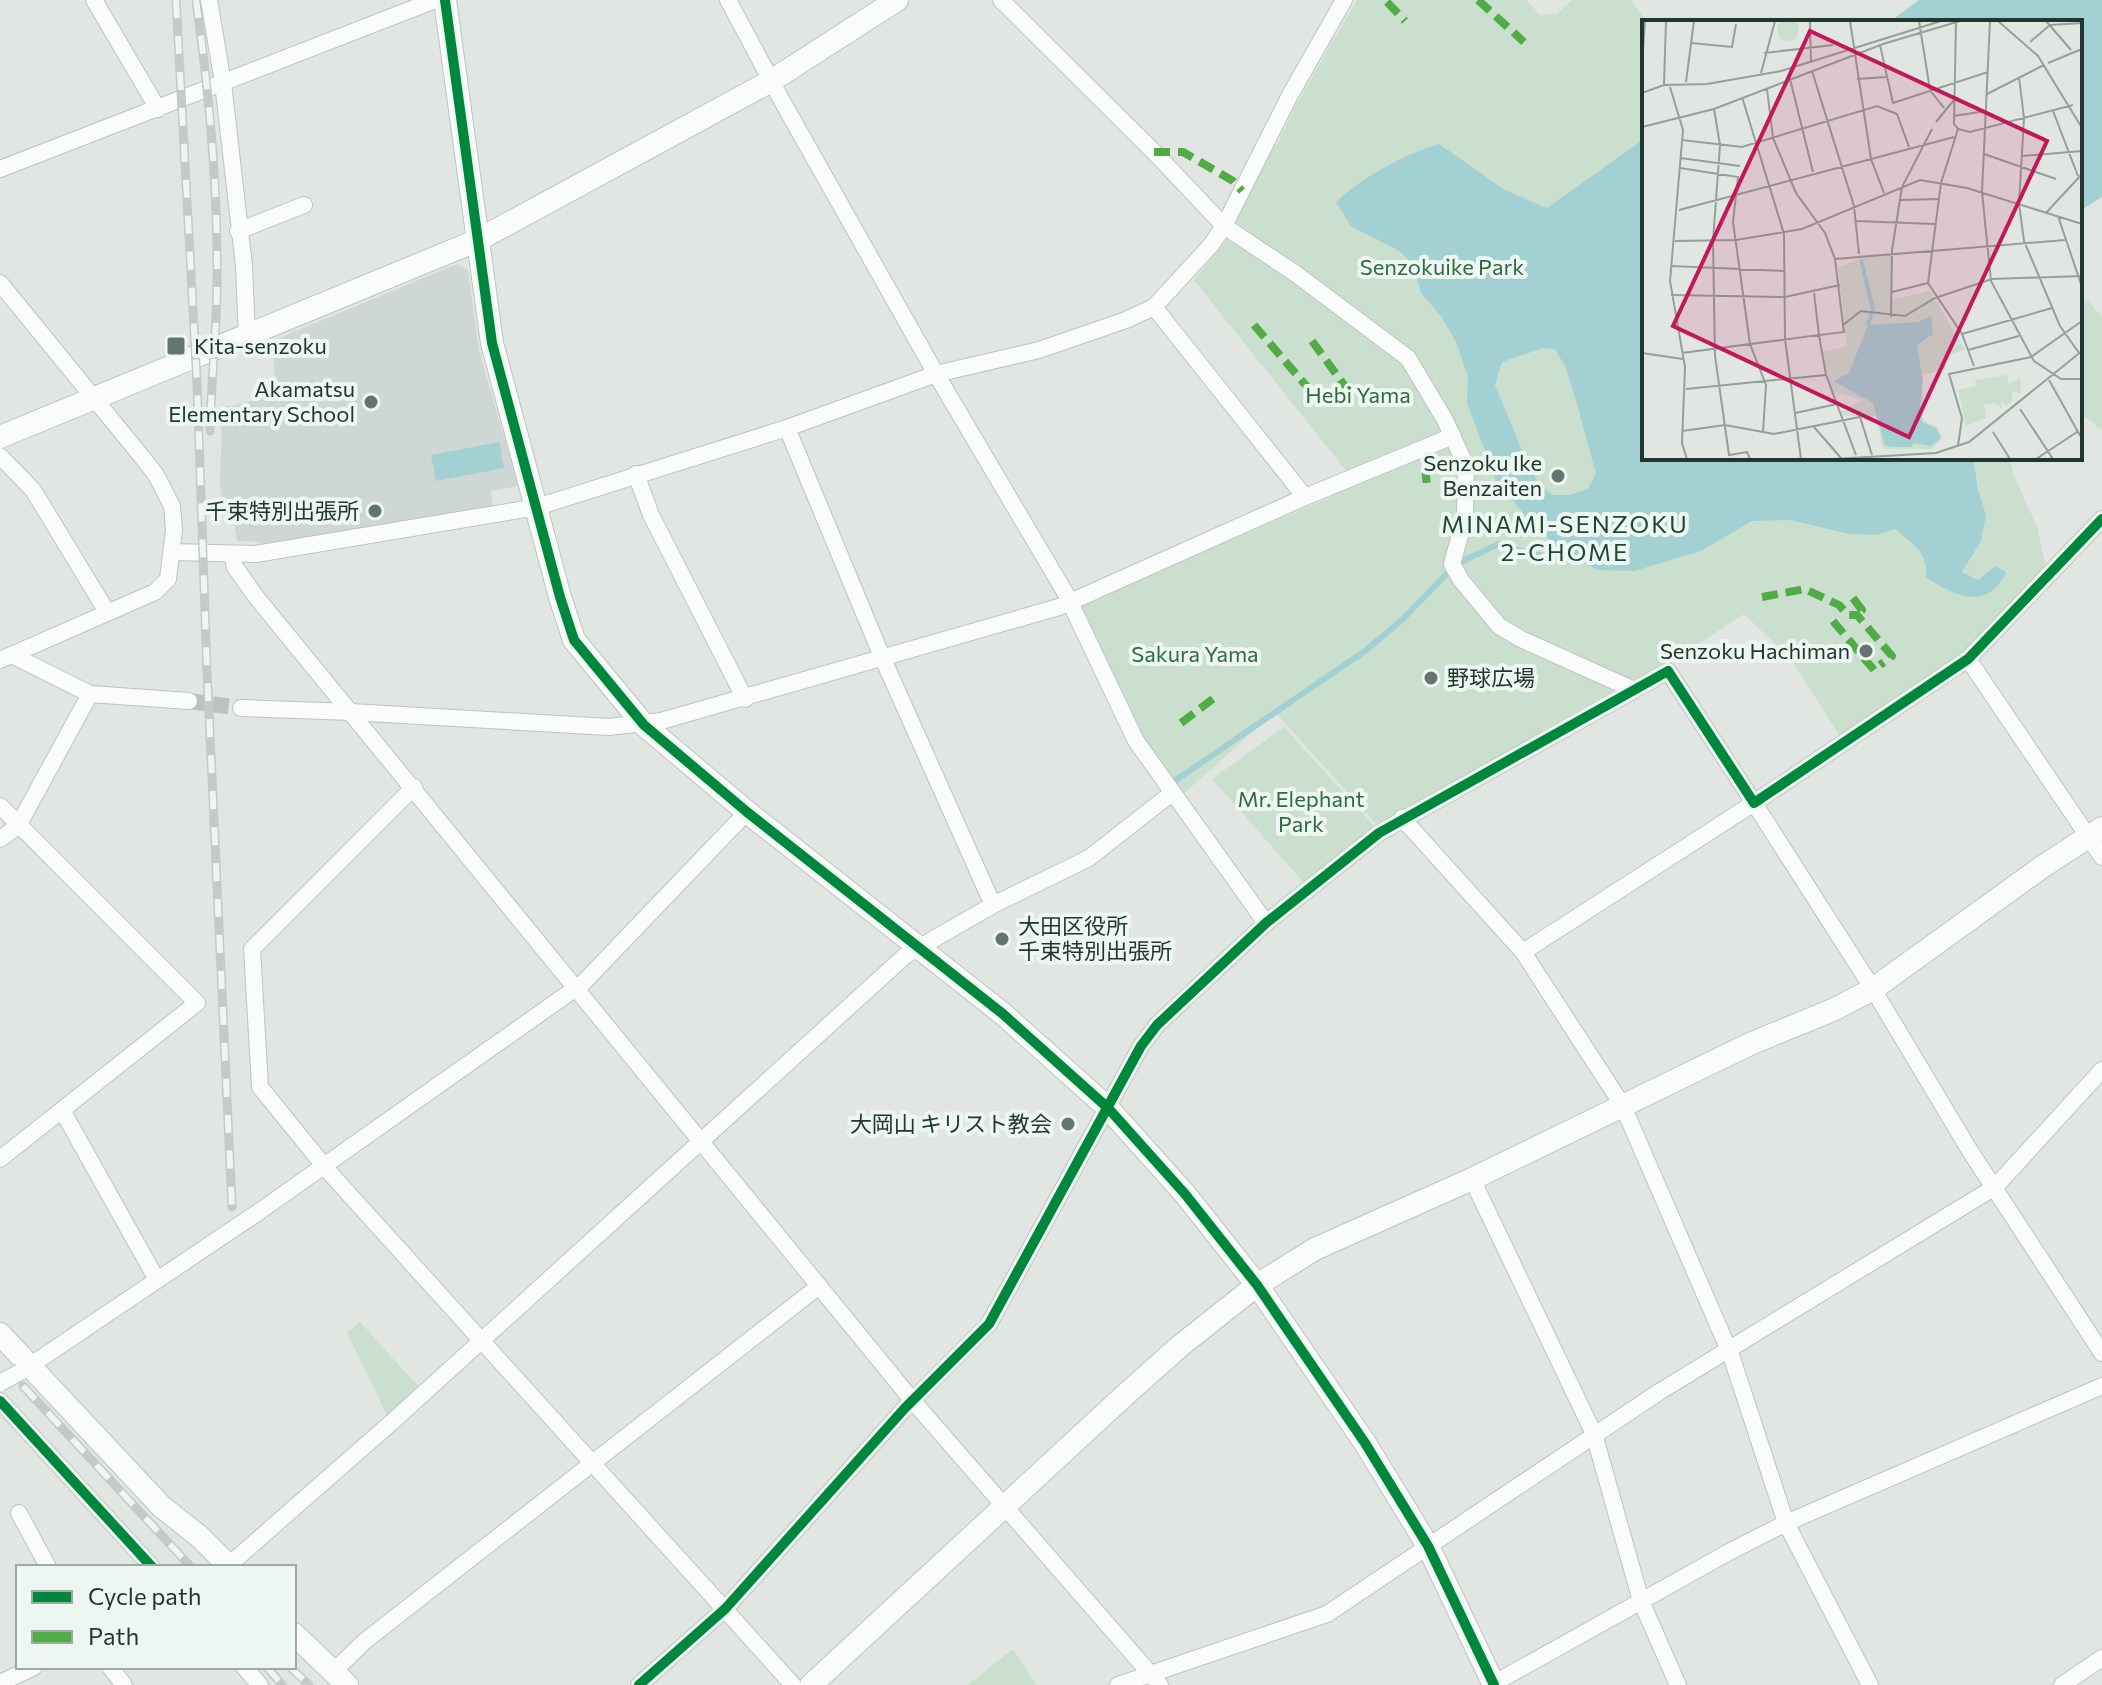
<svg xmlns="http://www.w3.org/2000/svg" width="2102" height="1685" font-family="Commissioner,'Noto Sans JP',sans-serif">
<rect width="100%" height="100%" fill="#e1e6e3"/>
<path fill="#ced7d3" d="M 457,264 L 468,270 L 479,350 L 518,486 L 491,491 L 493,506 L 305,539 L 261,544 L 259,542 L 237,541 L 233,517 L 224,518 L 220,484 L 222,408 L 276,395 L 272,341 Z"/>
<g fill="#cadfce">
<path d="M 1357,0 L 1526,0 L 1540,15 L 1557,14 L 1572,0 L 1630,0 L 1648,22 L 1644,22 L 1644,458 L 2010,458 L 2013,473 L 2037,527 L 2046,567 L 1951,666 L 1843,741 L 1790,658 L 1744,614 L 1663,667 L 1629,682 L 1541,731 L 1542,735 L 1382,826 L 1379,822 L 1376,824 L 1275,712 L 1180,797 L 1138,740 L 1079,605 L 1326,499 L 1325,494 L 1355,482 L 1194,280 L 1238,226 L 1237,223 L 1268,140 L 1277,145 L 1296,105 Z"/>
<path d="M 2080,297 L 2089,302 L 2102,317 L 2102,430 L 2080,413 Z"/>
<path d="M 1284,727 L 1376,828 L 1304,883 L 1212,779 Z"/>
<path d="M 360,1322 L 418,1386 L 387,1415 L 347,1333 Z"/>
<path d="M 1013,1649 L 1037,1685 L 968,1685 Z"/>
</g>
<g fill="#a3d0d3" fill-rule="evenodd">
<path d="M 1919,0 L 2102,0 L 2102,197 L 2080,211 L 2080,22 L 1889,22 Z"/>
<path d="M 1644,139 L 1644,458 L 1973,458 L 1978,490 L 1986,515 L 1981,541 L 1962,572 L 1978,580 L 1995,566 L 2006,572 C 1988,612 1953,596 1926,577 C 1928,552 1913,544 1895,529 L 1876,535 L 1849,534 L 1791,520 L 1752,521 L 1701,551 L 1634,571 L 1598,570 L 1561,550 L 1528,519 L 1496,480 L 1467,403 L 1468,377 L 1456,342 L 1441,316 L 1421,293 L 1415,270 L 1410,261 L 1399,251 L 1351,226 L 1336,202 C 1360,179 1406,153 1439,144 L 1505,190 L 1547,208 ZM 1543,348 L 1555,349 L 1565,366 L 1576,400 L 1596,474 L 1588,489 L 1570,495 L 1552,495 L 1539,484 L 1525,458 L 1495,385 L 1502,362 Z"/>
<path d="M 499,442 L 504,468 L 436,481 L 431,455 Z"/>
</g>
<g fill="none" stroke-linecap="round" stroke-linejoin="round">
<path stroke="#a3d0d3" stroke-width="6" d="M 1173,782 L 1365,651 L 1404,618 L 1456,564 L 1499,544 L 1531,554 L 1551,557 L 1561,550"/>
<path stroke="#bac3bf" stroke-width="16" stroke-dasharray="16 8" stroke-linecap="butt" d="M 189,701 L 241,708"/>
<g stroke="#bec3c0" stroke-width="18">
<g id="street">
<path d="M 94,0 L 158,109"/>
<path d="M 209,0 L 223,83 L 244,266 L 247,337"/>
<path d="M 728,0 L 782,101 L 936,374 L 1066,594 L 1136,741 L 1266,923"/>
<path d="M 1001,0 L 1154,152 L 1224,226 L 1296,274 L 1408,358 L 1445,420 L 1466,466 L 1465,517 L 1452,564 L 1461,580 L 1499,626 L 1521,639 L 1632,689"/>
<path d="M 0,169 L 435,0"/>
<path d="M 238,231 L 304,205"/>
<path d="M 0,283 L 142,457 L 156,475 L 172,506 L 174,530 L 168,579 L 155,592 L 0,660"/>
<path d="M 1154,307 L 1305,497"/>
<path d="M 787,428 L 883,659 L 993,905"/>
<path d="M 0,456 L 33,490 L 107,612"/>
<path d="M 636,474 L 651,515 L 745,699"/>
<path d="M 172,552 L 256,554 L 537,507 L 787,428 L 936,374 L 1039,350 L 1126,320 L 1154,307 L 1211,245 L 1224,226 L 1290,95 L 1344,0"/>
<path d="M 232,554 L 235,567 L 257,598 L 912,1400 L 1160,1685"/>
<path d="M 12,655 L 90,694 L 189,701"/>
<path d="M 1968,659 L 2102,857"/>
<path d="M 241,708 L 351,712 L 609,727 L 661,721 L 1059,607 L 1305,497 L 1453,436"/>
<path d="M 414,787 L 252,949 L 260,1087 L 329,1172 L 793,1685"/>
<path d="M 0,806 L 197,1003 L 0,1159"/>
<path d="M 1402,818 L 1523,952 L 1623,1106 L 1731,1355 L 1786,1523 L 1870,1685"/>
<path d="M 0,839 L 18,826 L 90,694"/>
<path d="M 1523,952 L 1754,803 L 1873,989 L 1970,1151 L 2102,1353"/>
<path d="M 62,1110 L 157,1280"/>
<path d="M 1472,1179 L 1594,1434 L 1641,1601 L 1678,1685"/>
<path d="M 22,1371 L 260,1211 L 583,983 L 747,812"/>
<path d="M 0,1401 L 152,1567"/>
<path d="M 19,1513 L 48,1567"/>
<path d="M 229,1565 L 392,1422 L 906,955 L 993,905 L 1089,858 L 1172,793"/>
<path d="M 110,1667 L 124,1685"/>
<path d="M 244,1667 L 260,1685"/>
<path d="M 334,1671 L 365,1641 L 819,1286"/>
<path d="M 0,1683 L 34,1667"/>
<path d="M 639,1685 L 725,1609 L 905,1408 L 989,1324 L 1141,1046 L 1157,1025 L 1266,923 L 1379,833 L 1668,671 L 1754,803 L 1968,659 L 2102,519"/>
<path d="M 1118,1685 L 1327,1614 L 1659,1392 L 1995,1187 L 2102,1070"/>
<path d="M 1491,1685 L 1729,1552 L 1786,1523 L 2102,1386"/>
<path d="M 2062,1685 L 2102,1658"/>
</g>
</g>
<g stroke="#bdc4c0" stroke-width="24">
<g id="secondary">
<path d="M 445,0 L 492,343 L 560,597 L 574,640 L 644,725 L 747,812 L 1003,1014 L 1108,1108 L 1185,1194 L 1257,1285 L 1365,1443 L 1428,1546 L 1494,1685"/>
<path d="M 0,437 L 476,241 L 771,81 L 897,0"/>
<path d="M 0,1334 L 162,1507 L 200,1537 L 230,1567"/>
<path d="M 294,1634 L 347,1685"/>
<path d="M 811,1685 L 1124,1396 L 1180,1346 L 1257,1285 L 1315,1249 L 1472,1179 L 1750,1044 L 1835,1009 L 1873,989 L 2042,867 L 2102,828"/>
</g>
</g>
<use href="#street" stroke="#fafbfb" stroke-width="16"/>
<use href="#secondary" stroke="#fafbfb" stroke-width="22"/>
<g stroke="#c5c9c7" stroke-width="9">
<g id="rail">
<path d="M 176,0 L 197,383 L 207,671 L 232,1207"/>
<path d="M 196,0 C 209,92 218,186 217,279 C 217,330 211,381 210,431"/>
<path d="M 23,1386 L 191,1567"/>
<path d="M 267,1667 L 282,1685"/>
<path d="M 290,1667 L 309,1685"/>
</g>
</g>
<use href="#rail" stroke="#eef6f1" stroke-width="6" stroke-dasharray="18" stroke-linecap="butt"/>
<g stroke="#bec3c0" stroke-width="18" stroke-linecap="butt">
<path id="street-bridge" d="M 0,1383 L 20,1372"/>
</g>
<use href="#street-bridge" stroke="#fafbfb" stroke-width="16"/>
<g stroke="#52ac45" stroke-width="8" stroke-dasharray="16 8" stroke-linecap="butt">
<path d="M 1478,0 L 1524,42"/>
<path d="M 1387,2 L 1405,21"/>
<path d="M 1154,152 L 1183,152 L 1233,181 L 1242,191"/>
<path d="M 1254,325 L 1309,389"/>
<path d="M 1312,341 L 1350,393"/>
<path d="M 1425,467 L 1427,486"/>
<path d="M 1762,597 L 1805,589 L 1839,605 L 1848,615 L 1857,615 L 1892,656 L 1880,665"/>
<path d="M 1853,598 L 1862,610 L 1857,615"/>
<path d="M 1833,621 L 1874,670"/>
<path d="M 1181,723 L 1218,695"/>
</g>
<g stroke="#eef6f1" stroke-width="15">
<g id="cycleway">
<path d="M 445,0 L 492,343 L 560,597 L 574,640 L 644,725 L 747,812 L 1003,1014 L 1108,1108 L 1185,1194 L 1257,1285 L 1365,1443 L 1428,1546 L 1494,1685"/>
<path d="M 0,1401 L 152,1567"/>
<path d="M 639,1685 L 725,1609 L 905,1408 L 989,1324 L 1141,1046 L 1157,1025 L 1266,923 L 1379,833 L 1668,671 L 1754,803 L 1968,659 L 2102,519"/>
</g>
</g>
<use href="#cycleway" stroke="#00873e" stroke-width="10"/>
</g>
<g fill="#64746e" stroke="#eef6f1" stroke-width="3">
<rect x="166" y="336" width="20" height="20" rx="4"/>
<circle cx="371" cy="402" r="8"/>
<circle cx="1558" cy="476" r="8"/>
<circle cx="375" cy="511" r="8"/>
<circle cx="1866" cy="651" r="8"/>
<circle cx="1431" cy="678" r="8"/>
<circle cx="1002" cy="939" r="8"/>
<circle cx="1068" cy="1124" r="8"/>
</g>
<g text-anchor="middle" stroke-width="8" stroke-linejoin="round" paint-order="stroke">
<g font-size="22" fill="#2d6b40" stroke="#eef6f1">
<text x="1442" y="275">Senzokuike Park</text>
<text x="1358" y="403">Hebi Yama</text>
<text x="1195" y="662">Sakura Yama</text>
<text x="1301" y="807">Mr. Elephant<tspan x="1301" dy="25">Park</tspan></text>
</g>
<g font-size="22" fill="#20372f" stroke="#eef6f1" text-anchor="end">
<text x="194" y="354" text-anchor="start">Kita-senzoku</text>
<text x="355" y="397">Akamatsu<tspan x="355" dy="25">Elementary School</tspan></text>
<text x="1542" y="471">Senzoku Ike<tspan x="1542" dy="25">Benzaiten</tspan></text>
<text x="359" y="519">千束特別出張所</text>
<text x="1850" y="659">Senzoku Hachiman</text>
<text x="1447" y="686" text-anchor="start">野球広場</text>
<text x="1018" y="934" text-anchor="start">大田区役所<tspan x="1018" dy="25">千束特別出張所</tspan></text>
<text x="1052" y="1132">大岡山 キリスト教会</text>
</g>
<g font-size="24" letter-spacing="2" fill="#1e483a" stroke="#eef6f1">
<text x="1565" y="533">MINAMI-SENZOKU<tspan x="1565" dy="28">2-CHOME</tspan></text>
</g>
</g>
<g transform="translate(1642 20)">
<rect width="440" height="440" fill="#e1e6e3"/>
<path d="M135 10a11 11 0 1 1 22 0a11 11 0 1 1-22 0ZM 249,233 L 249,280 L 288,271 L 323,330 L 302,337 L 304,349 L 280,355 L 281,400 L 295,407 L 300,419 L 289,429 L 241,429 L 234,396 L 201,396 L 199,391 L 221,380 L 191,372 L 184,352 L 180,332 L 205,326 L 196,247 L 216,240 L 220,254 L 216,235 ZM 365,355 L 367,364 L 378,358 L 379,374 L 370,371 L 370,381 L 365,385 L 359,382 L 360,389 L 353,383 L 342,385 L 344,398 L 324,406 L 316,370 L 334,366 L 333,360 Z" fill="#cadfce"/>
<path d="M 289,296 L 291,314 L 275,325 L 281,361 L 278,385 L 280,402 L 294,408 L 299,418 L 289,426 L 271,423 L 270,427 L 249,427 L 243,425 L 231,383 L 191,361 L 207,353 L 226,305 L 276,302 Z" fill="#a3d0d3"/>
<path fill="none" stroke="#a3d0d3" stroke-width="4" d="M 219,240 L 231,289 L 226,305"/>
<path fill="none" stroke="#94a09b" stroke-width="2" d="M 52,1 L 107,1M 168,1 L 169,42M 208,1 L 229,139 L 242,173M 277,1 L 288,70 L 302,88M 348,1 L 340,172 L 349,261 L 392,341 L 419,359 L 440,359M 356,1 L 396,36 L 440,108M 404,1 L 429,30M 314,2 L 312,104 L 316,109 L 299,163 L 286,263 L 320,314 L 332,346M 388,22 L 408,5 L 440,3M 49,23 L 90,27 L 94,4M 238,25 L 251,83 L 346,52M 122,33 L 191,25M 406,43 L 440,29M 0,45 L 3,1M 170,51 L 212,186 L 217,234M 119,53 L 133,1M 377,57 L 382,98 L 377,184 L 382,221 L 418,306 L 437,333M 148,59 L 171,152M 215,59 L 244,57M 44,62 L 52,1M 22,65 L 24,1M 28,67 L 41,110 L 28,261 L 43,347 L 40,423 L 45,439M 125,69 L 131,118 L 154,173 L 183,213 L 193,239 L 201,305M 0,73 L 22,65 L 65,64 L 139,51 L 299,1M 345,74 L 402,45M 100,77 L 142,214 L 143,319 L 159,439M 72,89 L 78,125 L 71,221 L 73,336 L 87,435 L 105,432 L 108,439M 411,91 L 436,156M 312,96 L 344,91M 294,102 L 312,80M 0,107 L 72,89 L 241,24 L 318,1M 316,109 L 328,112 L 431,85M 40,120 L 100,127 L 235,86 L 255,94 L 267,127M 342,134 L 414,159M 380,136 L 440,131M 38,138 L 98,146M 38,148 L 96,157 L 91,202 L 108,324 L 124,365 L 121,412M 258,180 L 296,179M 37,190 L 312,117M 404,193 L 440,154M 416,196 L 440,267M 213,201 L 293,204M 33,221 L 94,220 L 160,209 L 278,160 L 325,168 L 440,204M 193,239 L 423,220M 29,246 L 142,251M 250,272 L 286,263M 29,275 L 143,277 L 198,265M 249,297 L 250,230 L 260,167 L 290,109M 320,314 L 410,288M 326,330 L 377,316M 0,333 L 41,339M 40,333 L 177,315 L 172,273M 407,360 L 440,419M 44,369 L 184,355M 378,389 L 411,439M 153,393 L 195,384M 172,407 L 199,438M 40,411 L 83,405 L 132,414 L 218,397 L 230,435M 351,412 L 368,439M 316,426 L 320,398 L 307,354 L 389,337 L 440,301M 214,435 L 184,355 L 177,315 L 202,312 L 201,305 L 219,291 L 263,296 L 293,278 L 350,259 L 440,256M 192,439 L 294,433 L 327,422 L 440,331M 394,439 L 435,412"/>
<path fill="#c2185b" fill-opacity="0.15" stroke="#c2185b" stroke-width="4" d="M 168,11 L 405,121 L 267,417 L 31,306 Z"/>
<rect width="440" height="440" fill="none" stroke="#20372f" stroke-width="4"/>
</g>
<rect x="16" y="1565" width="280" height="104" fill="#eef6f1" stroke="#9caaa3" stroke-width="2"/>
<rect x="32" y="1591" width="40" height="12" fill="#00873e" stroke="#9caaa3" stroke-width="2"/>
<text x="88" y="1605" font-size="24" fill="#20372f">Cycle path</text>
<rect x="32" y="1631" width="40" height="12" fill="#52ac45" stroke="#9caaa3" stroke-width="2"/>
<text x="88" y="1645" font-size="24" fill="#20372f">Path</text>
</svg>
